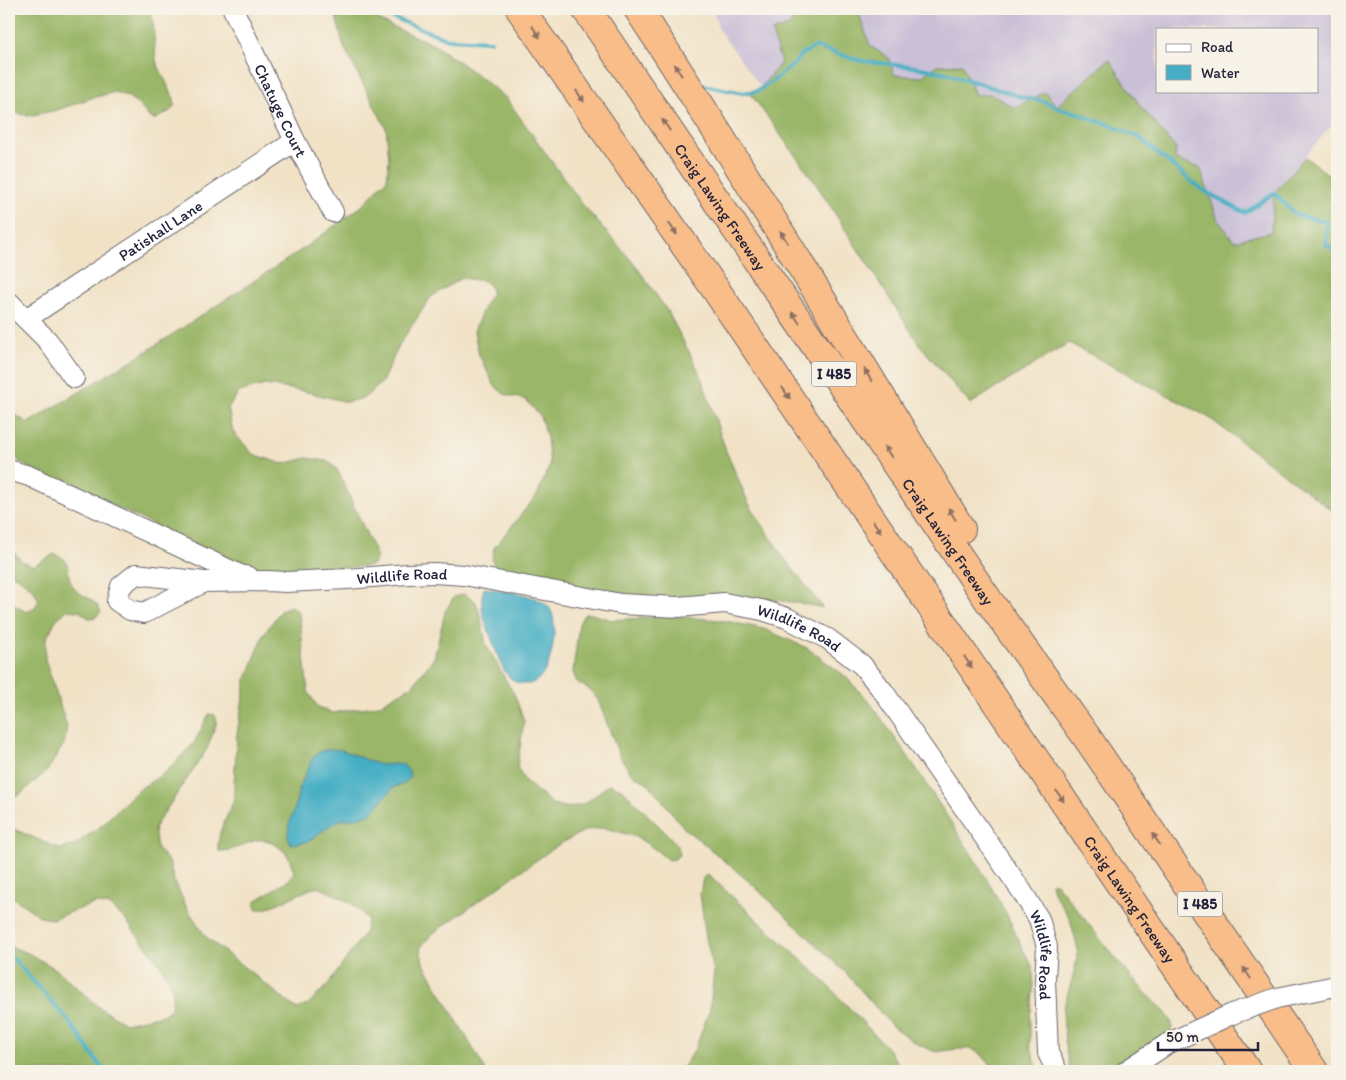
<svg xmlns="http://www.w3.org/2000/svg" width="1346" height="1080" font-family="Itim,sans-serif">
<rect width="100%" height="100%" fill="#f7f3e8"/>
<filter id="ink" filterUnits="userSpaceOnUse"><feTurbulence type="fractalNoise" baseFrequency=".02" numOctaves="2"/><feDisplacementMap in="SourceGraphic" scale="10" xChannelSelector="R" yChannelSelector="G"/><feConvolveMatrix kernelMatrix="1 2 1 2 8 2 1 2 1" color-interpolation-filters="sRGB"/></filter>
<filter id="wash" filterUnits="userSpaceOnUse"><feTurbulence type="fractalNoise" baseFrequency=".0096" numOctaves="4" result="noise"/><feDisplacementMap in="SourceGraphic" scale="20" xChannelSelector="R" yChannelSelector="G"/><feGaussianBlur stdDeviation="1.12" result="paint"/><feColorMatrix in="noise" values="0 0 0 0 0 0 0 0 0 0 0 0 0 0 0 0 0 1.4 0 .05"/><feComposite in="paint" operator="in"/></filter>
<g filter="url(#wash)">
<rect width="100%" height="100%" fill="#f1e2c6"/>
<g fill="#c9bfd7" fill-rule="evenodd">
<path d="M 713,9 L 795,9 L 782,63 L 761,87 L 719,30 Z"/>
<path d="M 850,9 L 1337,9 L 1337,119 L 1274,192 L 1271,232 L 1234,241 L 1218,220 L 1200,168 L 1175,160 L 1109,59 L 1057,106 L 1045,92 L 1015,108 L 990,94 L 975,95 L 938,65 L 922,77 L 894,75 L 889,58 L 870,46 L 859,13 ZM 1157,29 L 1317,29 L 1317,91 L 1157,91 Z"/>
</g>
<g fill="#9ab668" stroke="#5e6c52">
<path d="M 9,9 L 150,9 L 153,24 L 156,61 L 174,99 L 175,105 L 170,111 L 154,120 L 149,117 L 140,106 L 129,97 L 115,92 L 88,99 L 57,110 L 28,116 L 9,111 Z"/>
<path d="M 334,9 L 369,9 L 380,21 L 434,45 L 475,73 L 506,98 L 583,205 L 636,266 L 668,312 L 700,373 L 726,451 L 748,502 L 783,557 L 821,605 L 822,608 C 768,594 713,600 659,597 C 607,595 555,584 504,575 L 497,570 L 492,560 L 494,548 L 537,495 L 550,465 L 547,438 L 540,416 L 526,400 L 504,394 L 494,385 L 479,355 L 474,331 L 486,302 L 491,295 L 491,288 L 484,281 L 461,278 L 431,297 L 399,345 L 382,382 L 364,398 L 347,402 L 303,391 L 265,385 L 239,392 L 228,408 L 233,432 L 253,454 L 283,464 L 307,458 L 327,461 L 337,469 L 377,557 L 374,563 L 370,566 L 280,571 L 250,569 L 22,464 L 9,450 L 9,411 L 28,423 L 144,353 L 300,251 L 362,206 L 387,179 L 389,160 L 386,128 L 344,47 Z"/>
<path d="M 795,9 L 850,9 L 859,13 L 870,46 L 889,58 L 894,75 L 921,77 L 938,65 L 962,64 L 975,95 L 990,94 L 1015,108 L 1045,92 L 1057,106 L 1109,59 L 1139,104 L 1176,149 L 1175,160 L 1200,168 L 1218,220 L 1234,241 L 1271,232 L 1274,193 L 1305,157 L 1337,181 L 1337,514 L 1208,417 L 1069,343 L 970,404 L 919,344 L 814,181 L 750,93 L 761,87 L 781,63 L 772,32 L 791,25 Z"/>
<path d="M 9,547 L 22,561 L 33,566 L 54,554 C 75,561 65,571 72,585 C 77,594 87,596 94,602 C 97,604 99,608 101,611 L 96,617 L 89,618 L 79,611 L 67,610 L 56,620 L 46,639 L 45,659 L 67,727 L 64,744 L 47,771 L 18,796 L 9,797 L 9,602 L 26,612 L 34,609 L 39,600 L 33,589 L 16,576 L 9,573 Z"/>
<path d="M 464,594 L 476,602 L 481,618 L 486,645 L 515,696 L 524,721 L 517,767 L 524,780 L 552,804 L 569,808 L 586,803 L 609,784 L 623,790 L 678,845 L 679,855 L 675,859 L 668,860 L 656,850 L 637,837 L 605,828 L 586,830 L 558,845 L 432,934 L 420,948 L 423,962 L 486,1071 L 9,1071 L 9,946 L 28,953 L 56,969 L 100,1008 L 125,1023 L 163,1015 L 171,1009 L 173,989 L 160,964 L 123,917 L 110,906 L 96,903 L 52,919 L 41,917 L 9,895 L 9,827 L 60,849 L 73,846 L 101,826 L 138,790 L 166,772 L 194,743 L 209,714 L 215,715 L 217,722 L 207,749 L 154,828 L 157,849 L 169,861 L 174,881 L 188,910 L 206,937 L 297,1009 L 307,1005 L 327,986 L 365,932 L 368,919 L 351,903 L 317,886 L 265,909 L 256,909 L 254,902 L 290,879 L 294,871 C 288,856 289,854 276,845 C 257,830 241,852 219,851 L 218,846 L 220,832 L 234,800 L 234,783 L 237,734 L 246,680 L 264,634 L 281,610 L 291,606 L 299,612 L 308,692 L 318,707 L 333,713 L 379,705 L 412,686 L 434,658 L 445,612 L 454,597 Z"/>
<path d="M 588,613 L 612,620 L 671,616 L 720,620 L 764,629 L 807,648 L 845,676 L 871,704 L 914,765 L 979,866 L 1006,913 L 1023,949 L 1032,966 L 1034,984 L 1030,1018 L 1030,1044 L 1038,1071 L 995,1071 L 983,1056 L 972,1049 L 956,1049 L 936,1052 L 917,1044 L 892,1026 L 845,972 L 752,884 L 703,843 L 685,829 L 649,784 L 631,773 L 620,757 L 598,700 L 588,688 L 577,683 L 573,672 L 579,624 L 583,616 Z"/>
<path d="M 707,875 L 713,879 L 821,978 L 889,1050 L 900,1067 L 901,1071 L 680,1071 L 695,1049 L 710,1009 L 714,971 L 706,938 L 700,894 L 703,878 Z"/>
<path d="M 1051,883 L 1056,883 C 1086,919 1113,959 1146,993 C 1156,1003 1172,1015 1173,1029 L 1117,1071 L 1071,1071 L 1070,1070 L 1065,1046 L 1063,1010 L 1074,973 L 1078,950 L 1070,919 L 1053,892 Z"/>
</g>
<g fill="#45aec4" stroke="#346880">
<path d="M 484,588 C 502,591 533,593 547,605 C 560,616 553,657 545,671 C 542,677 534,684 527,684 C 505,685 499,659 493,643 C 487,623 477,610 484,588 Z"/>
<path d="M 329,749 L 342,750 L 380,765 L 398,764 L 404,765 L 409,772 L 410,778 L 404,784 L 394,787 L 372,812 L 362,817 L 340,820 L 331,825 L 307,842 L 291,844 L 288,837 L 289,824 L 295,808 L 299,789 L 312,759 L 319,752 Z"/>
</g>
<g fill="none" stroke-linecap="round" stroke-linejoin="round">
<g stroke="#45aec4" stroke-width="4">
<path d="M 378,9 L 383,14 L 448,39 L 491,41"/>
<path d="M 703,85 L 743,93 L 757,91 L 770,83 L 794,64 L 802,54 L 816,47 L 861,61 L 916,67 L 946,73 L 1025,98 L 1043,101 L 1058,108 L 1081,114 L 1096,121 L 1108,124 L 1142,139 L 1144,142 L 1201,189 L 1245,213 L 1274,193 L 1296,215 L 1327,222 L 1326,245 L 1337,251"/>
<path d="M 9,954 L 68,1020 L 104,1071"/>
</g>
</g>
</g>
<g filter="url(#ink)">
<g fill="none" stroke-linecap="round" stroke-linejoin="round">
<g stroke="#6a656c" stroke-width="22">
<g id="minor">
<path id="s1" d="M 233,9 L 295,141 L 333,212"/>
<path d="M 9,302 L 48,341 L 74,378"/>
<path id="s2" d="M 26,319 L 295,141"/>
<path d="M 9,470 L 29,476 L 240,575 L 249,577"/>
<path id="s3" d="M 204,582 L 136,574 L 121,586 L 117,601 L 130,610 L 144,613 L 204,582 L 268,581 L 286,582 L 347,579 L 408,574 L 434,573 L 464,575 L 621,604 L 678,607 L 724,603 L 762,610 L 787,618 L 828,639 L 862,665 L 883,691 L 1021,890 L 1039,919 L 1047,947 L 1045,979 L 1048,1053 L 1057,1071"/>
<path d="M 1126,1071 L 1167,1044"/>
</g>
</g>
<g stroke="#6a656c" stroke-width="30">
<g id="highway">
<path id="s4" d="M 520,9 L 716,290 L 1247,1071"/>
<path id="s5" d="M 586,9 L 989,601 L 1086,736 L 1314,1071"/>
<path d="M 638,9 C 750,180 856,354 961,529"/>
</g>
</g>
<use href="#minor" stroke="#fff" stroke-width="20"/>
<use href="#highway" stroke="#f8bd89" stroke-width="28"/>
<g stroke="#6a656c" stroke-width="22" stroke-linecap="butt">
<path id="minor-bridge" d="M 1167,1044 L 1232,1014 L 1277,998 L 1331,987"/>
</g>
<use href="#minor-bridge" stroke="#fff" stroke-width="20"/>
</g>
<defs><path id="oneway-solid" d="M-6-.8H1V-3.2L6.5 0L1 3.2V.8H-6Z" transform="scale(1.25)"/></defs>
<g fill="#8d7062">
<use href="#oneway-solid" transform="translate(536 32) rotate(56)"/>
<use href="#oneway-solid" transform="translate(678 70) rotate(-123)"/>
<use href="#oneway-solid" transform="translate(580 96) rotate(55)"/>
<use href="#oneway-solid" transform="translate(666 125) rotate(-124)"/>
<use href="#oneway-solid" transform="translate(673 229) rotate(55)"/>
<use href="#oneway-solid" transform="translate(784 237) rotate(-122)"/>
<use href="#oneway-solid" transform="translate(796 318) rotate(-124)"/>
<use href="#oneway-solid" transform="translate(868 375) rotate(-121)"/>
<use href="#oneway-solid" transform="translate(786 393) rotate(56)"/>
<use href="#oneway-solid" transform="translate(888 452) rotate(-124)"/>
<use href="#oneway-solid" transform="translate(952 514) rotate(-121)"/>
<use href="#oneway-solid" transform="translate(877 527) rotate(56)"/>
<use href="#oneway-solid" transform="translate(968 662) rotate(56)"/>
<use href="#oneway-solid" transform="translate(1060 796) rotate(56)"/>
<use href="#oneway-solid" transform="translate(1156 839) rotate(-124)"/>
<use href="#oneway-solid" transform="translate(1247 973) rotate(-124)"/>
</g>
</g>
<g text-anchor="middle" stroke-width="5" stroke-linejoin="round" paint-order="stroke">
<g fill="#f7f3e8" stroke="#62616f" stroke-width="1">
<rect x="811.5" y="361.5" width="45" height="25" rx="4"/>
<rect x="1177.5" y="891.5" width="45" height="25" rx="4"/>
</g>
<g font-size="15" font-weight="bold" fill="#22223b">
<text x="834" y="379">I 485</text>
<text x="1200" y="909">I 485</text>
</g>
<g font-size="16" fill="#22223b" stroke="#f7f3e8">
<text dy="6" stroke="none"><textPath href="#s1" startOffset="112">Chatuge Court</textPath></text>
<text dy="6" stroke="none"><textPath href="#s5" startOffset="239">Craig Lawing Freeway</textPath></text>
<text dy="6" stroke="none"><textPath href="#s2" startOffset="161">Patishall Lane</textPath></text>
<text dy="6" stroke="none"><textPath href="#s5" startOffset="644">Craig Lawing Freeway</textPath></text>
<text dy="6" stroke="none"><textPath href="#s3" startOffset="399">Wildlife Road</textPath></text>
<text dy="6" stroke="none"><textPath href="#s3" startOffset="804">Wildlife Road</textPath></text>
<text dy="6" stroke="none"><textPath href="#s4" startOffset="1079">Craig Lawing Freeway</textPath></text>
<text dy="6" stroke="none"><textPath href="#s3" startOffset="1224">Wildlife Road</textPath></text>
</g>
</g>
<rect width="1346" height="1080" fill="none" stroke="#f7f3e8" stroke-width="30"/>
<rect x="1156" y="28" width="162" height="65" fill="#f7f3e8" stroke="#a29fa3"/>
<rect x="1166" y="44" width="25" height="8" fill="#ffffff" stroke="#a29fa3"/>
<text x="1201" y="52" font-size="15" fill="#22223b">Road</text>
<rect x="1166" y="65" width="25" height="15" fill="#45aec4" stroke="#a29fa3"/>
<text x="1201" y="78" font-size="15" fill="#22223b">Water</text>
<path d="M1158 1042v8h100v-8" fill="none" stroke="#22223b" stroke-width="2.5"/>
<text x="1166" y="1042" font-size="15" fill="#22223b" stroke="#f7f3e8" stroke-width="4" paint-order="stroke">50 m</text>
</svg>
